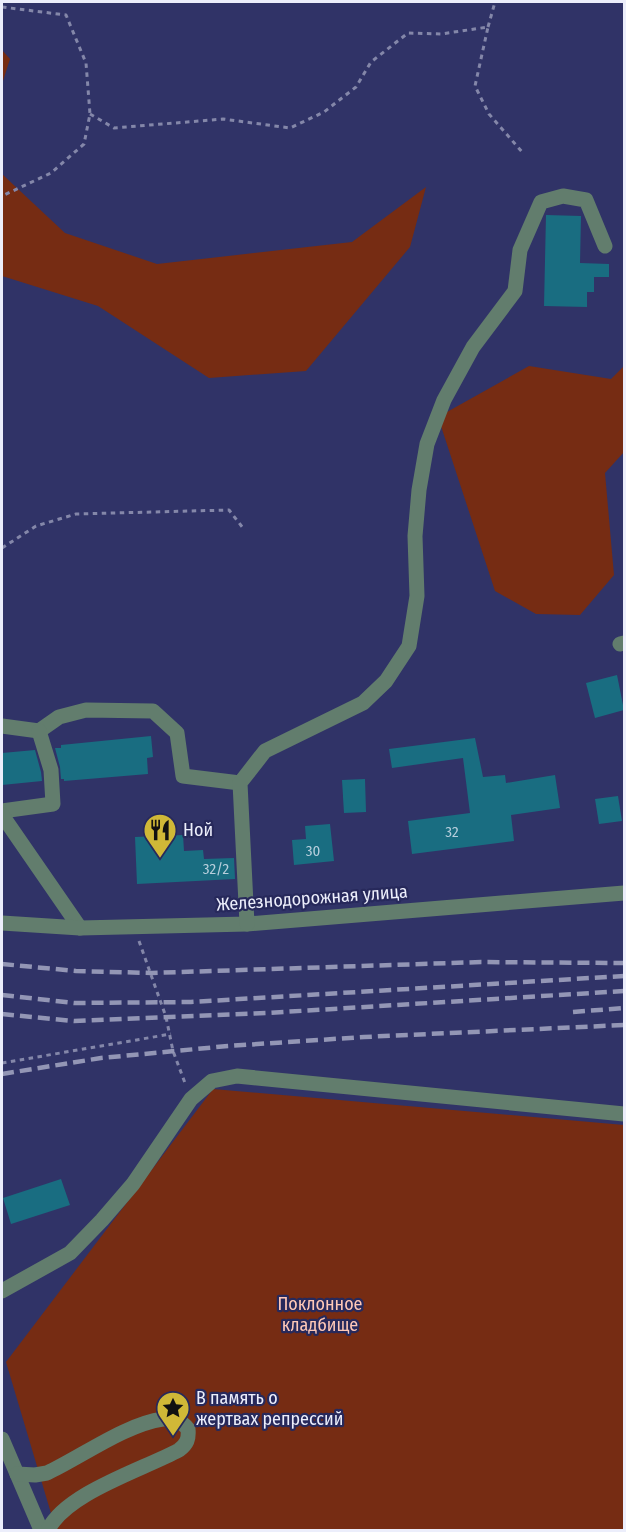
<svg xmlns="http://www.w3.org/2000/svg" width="626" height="1532" font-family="'Fira Sans Condensed',sans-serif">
<rect width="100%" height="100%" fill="#303367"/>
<g fill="#762c13">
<path d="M 2,50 L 10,59 L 2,84 Z"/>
<path d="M 2,174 L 65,233 L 157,264 L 352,242 L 426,187 L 410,247 L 306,371 L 209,378 L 98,306 L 2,276 Z"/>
<path d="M 529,366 L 611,379 L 624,366 L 624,452 L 605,473 L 614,575 L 580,615 L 536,614 L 495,591 L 438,417 Z"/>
<path d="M 213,1089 L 624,1125 L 624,1530 L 56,1530 L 6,1362 Z"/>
</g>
<g fill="#196d81">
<path d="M 546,215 L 581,216 L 580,263 L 609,264 L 609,277 L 594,277 L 594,292 L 587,292 L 587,307 L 544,306 Z"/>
<path d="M 617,675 L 624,710 L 595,718 L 586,683 Z"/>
<path d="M 151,736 L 153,757 L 147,758 L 148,774 L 64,781 L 64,779 L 61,779 L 60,767 L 55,748 L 61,748 L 61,745 Z"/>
<path d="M 475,738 L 483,777 L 505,775 L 506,783 L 555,775 L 560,808 L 511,815 L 514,841 L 412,854 L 408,821 L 470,813 L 463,758 L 392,768 L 389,749 Z"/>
<path d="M 35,750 L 41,772 L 42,781 L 2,785 L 2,753 Z"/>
<path d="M 365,779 L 366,812 L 344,813 L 342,780 Z"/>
<path d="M 618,796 L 622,821 L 599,824 L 595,799 Z"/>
<path d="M 330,824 L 334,861 L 294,865 L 292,840 L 306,839 L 305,826 Z"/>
<path d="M 183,835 L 184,851 L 203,850 L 204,859 L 234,858 L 235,879 L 137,884 L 135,837 Z"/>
<path d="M 61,1179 L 70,1205 L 11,1224 L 3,1198 Z"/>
</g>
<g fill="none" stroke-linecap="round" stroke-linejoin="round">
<g stroke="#8487a9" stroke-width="3" stroke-dasharray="4.5 4.5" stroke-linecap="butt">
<path d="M 2,7 L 66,15 L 86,63 L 90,114 L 84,144 L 51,173 L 2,196"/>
<path d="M 488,27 L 495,2"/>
<path d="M 90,114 L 114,128 L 223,119 L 290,128 L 324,112 L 356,87 L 371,62 L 408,33 L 441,34 L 488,27 L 475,86 L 489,114 L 523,153"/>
<path d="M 2,548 L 36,526 L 76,514 L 229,510 L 243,528"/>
<path d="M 139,941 L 166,1017 L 173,1051 L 185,1083"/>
<path d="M 2,1063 L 171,1034"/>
</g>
<g stroke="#627d6d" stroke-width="15">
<path d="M 620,644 L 624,643"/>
<path d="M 2,726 L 39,731 L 59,717 L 86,710 L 153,711 L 177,733 L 183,776 L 240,783"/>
<path d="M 2,811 L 53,804 L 51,770 L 39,731"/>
<path d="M 2,815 L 80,928"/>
<path d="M 2,923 L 80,928 L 247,924 L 624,893"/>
<path d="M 247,924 L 240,783 L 265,751 L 363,703 L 386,681 L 409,646 L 417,596 L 415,536 L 419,490 L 427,444 L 444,400 L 473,347 L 515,291 L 520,250 L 541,202 L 563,196 L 586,200 L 605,246"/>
<path d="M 2,1291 L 70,1253 L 102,1220 L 133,1184 L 191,1099 L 212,1081 L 237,1076 L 624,1114"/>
<path d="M 2,1439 L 41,1530"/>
<path d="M 17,1474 L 35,1475 L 47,1473 C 81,1457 126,1424 163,1419 C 172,1418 182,1421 188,1429 C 189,1439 187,1444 179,1450 C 142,1470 66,1493 48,1530"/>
</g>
<g stroke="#9396b5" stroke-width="4.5" stroke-dasharray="12 6" stroke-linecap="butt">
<path d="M 2,964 L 76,971 L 152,973 L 481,962 L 624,963"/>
<path d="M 2,995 L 74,1003 L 191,1002 L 624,976"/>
<path d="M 573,1012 L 624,1008"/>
<path d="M 2,1014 L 74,1021 L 267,1013 L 624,991"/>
<path d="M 2,1074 L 101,1058 L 228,1046 L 364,1037 L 624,1025"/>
</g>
</g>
<defs>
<g id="restaurant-pin" transform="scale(1.725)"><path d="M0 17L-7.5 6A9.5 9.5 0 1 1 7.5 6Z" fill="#d0b837" stroke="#27295b"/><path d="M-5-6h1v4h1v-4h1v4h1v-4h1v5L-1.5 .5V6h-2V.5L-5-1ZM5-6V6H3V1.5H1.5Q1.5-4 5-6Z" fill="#111"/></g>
<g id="sight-pin" transform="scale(1.725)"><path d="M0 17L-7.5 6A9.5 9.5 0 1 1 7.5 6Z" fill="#d0b837" stroke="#27295b"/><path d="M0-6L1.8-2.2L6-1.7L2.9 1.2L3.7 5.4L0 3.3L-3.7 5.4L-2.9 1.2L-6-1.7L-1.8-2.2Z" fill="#111"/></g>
</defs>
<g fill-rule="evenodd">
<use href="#restaurant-pin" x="160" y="830"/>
<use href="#sight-pin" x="173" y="1408"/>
</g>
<g text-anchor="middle" stroke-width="4.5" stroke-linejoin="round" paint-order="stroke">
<g font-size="15" fill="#b7cedc">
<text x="452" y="837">32</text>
<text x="313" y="856">30</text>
<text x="216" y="874">32/2</text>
</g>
<g font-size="18" fill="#eceefb" stroke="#27295b" text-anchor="start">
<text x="183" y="836">Ной</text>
<text x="196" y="1404">В память о<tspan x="196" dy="21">жертвах репрессий</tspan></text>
</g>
<g font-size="18" fill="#eceefb" stroke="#27295b">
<text transform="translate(312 898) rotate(-4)" y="6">Железнодорожная улица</text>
</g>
<g font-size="18" fill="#ffc8b7" stroke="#27295b">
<text x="320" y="1310">Поклонное<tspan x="320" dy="21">кладбище</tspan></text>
</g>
</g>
<rect width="626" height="1532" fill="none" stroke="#eceefb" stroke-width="6"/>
</svg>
